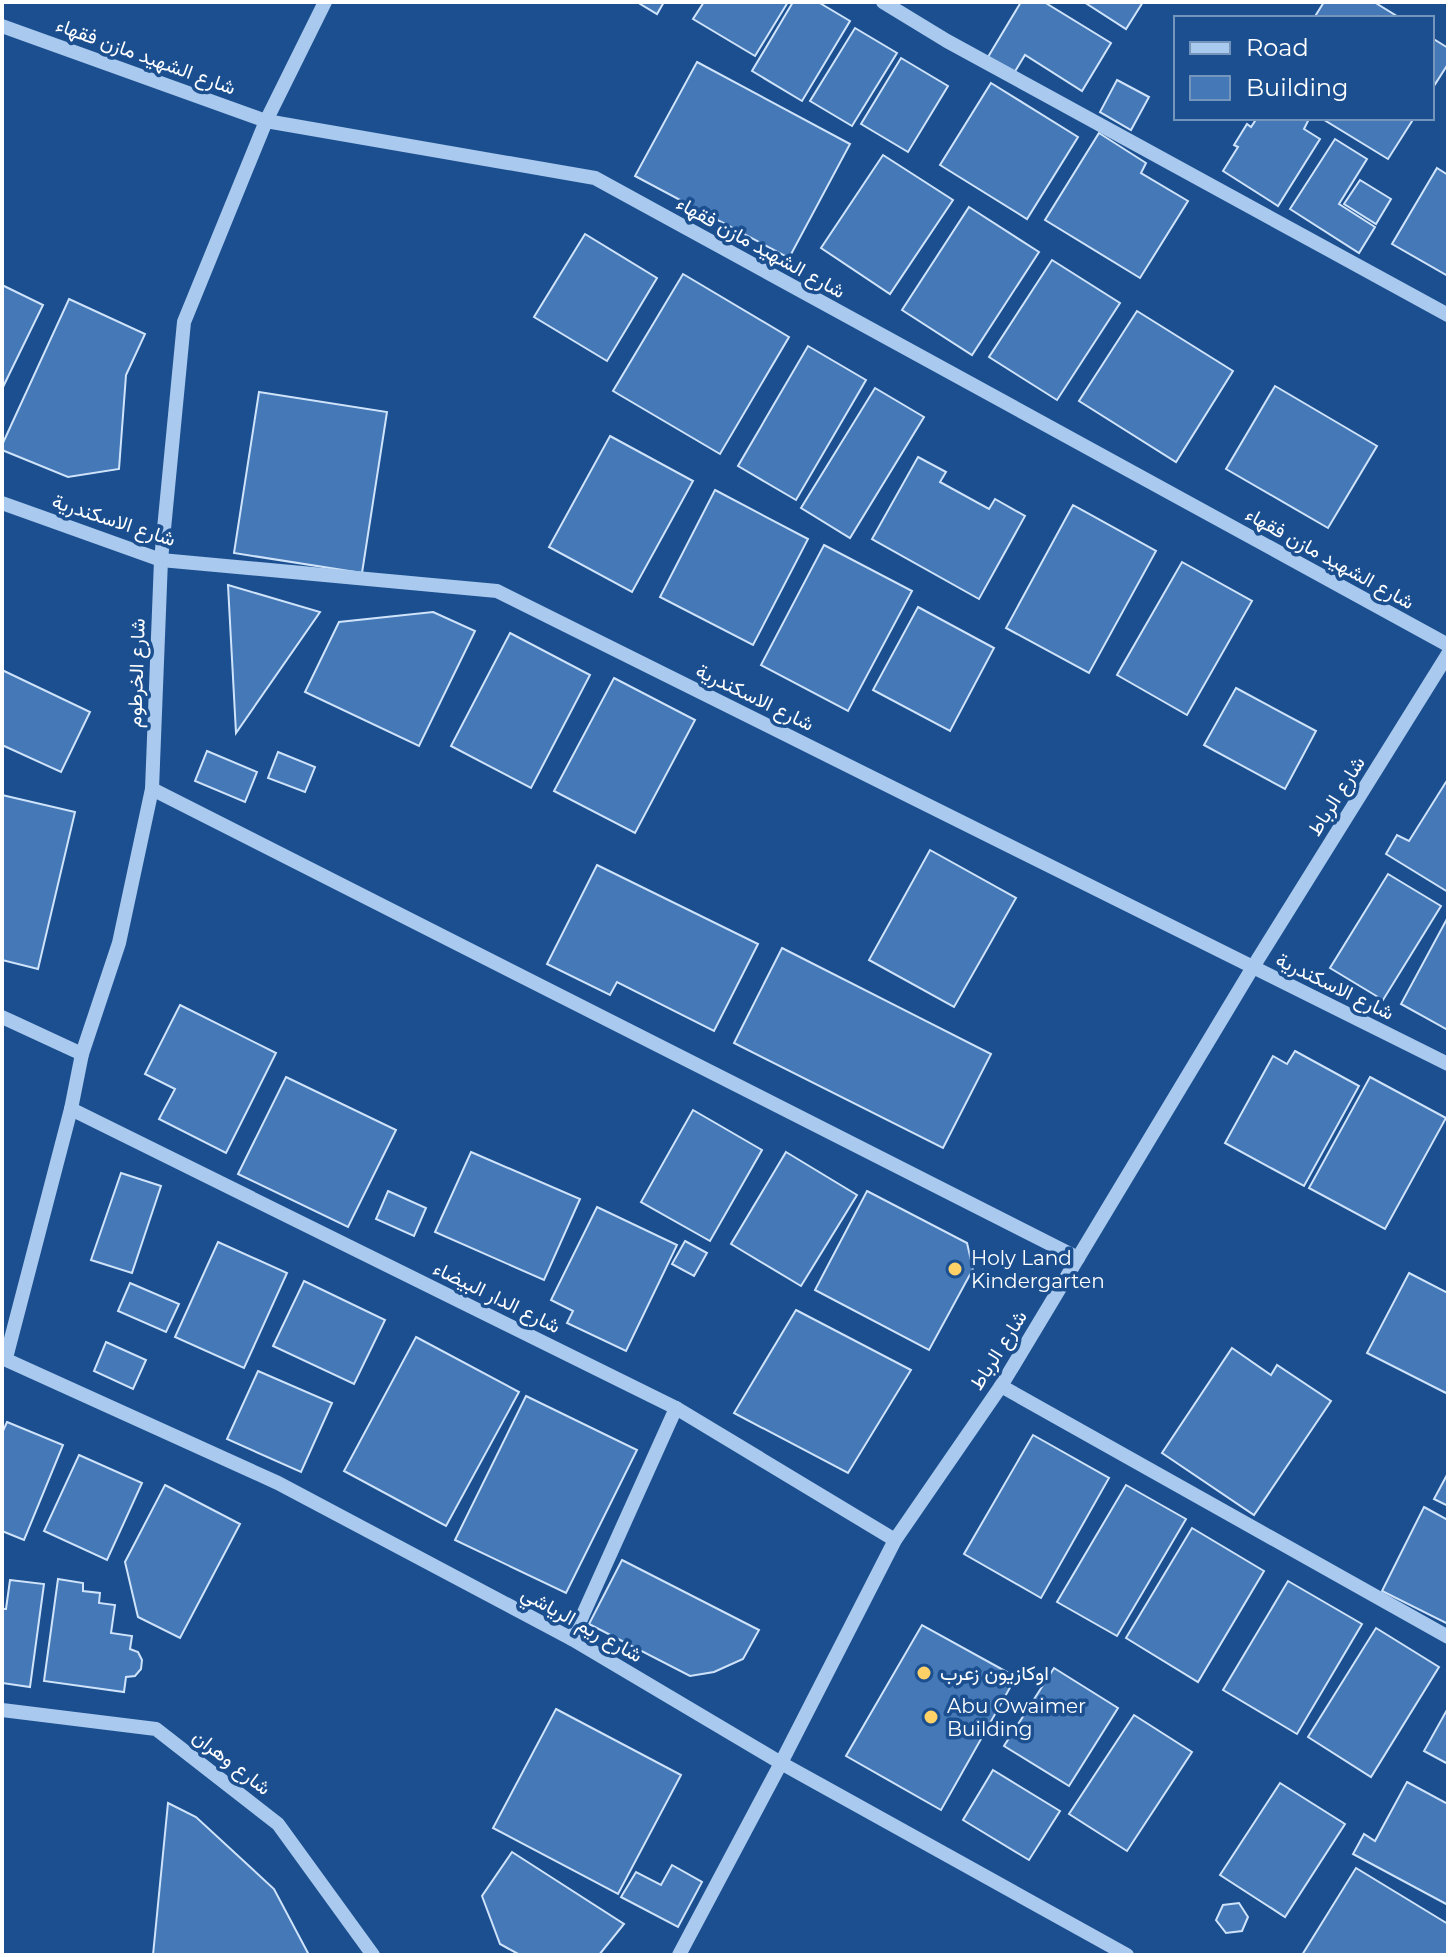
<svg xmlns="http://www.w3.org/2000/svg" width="1450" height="1957" font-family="Montserrat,Vazirmatn,sans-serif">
<rect width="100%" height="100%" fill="#1b4f8f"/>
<g fill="#4478b7" stroke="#cfe3fa" stroke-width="2">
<path d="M 637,2 L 664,2 L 657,14 Z"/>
<path d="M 704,2 L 788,2 L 755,56 L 693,19 Z"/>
<path d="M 793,2 L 818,2 L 850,21 L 802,101 L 752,71 Z"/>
<path d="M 1021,2 L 1044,2 L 1111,43 L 1082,91 L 1025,55 L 1014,73 L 988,57 Z"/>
<path d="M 1084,2 L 1143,2 L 1126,29 Z"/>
<path d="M 1324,2 L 1374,2 L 1400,18 L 1314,18 Z"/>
<path d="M 855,28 L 897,53 L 852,126 L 810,101 Z"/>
<path d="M 1432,38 L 1448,48 L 1448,64 L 1432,89 Z"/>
<path d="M 901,58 L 948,86 L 908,152 L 861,124 Z"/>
<path d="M 697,62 L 850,144 L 789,258 L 635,176 Z"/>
<path d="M 1117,80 L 1149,97 L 1131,130 L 1100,112 Z"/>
<path d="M 991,83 L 1078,137 L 1027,219 L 940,165 Z"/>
<path d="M 1257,118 L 1303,118 L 1308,121 L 1304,129 L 1320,139 L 1278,206 L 1223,171 L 1238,147 L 1234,145 L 1247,124 L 1251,127 Z"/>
<path d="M 1321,118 L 1414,118 L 1388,159 Z"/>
<path d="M 1099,133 L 1146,163 L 1141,173 L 1188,201 L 1140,278 L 1045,220 Z"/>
<path d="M 1335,139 L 1367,159 L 1339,204 L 1375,227 L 1359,253 L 1290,209 Z"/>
<path d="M 883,155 L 953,200 L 890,294 L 821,248 Z"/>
<path d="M 1437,168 L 1448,175 L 1448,276 L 1392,244 Z"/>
<path d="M 1360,180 L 1391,199 L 1376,224 L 1344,204 Z"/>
<path d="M 969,207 L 1039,252 L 972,355 L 902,310 Z"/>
<path d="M 585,234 L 657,278 L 607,361 L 534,317 Z"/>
<path d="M 1052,260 L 1120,303 L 1057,400 L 989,357 Z"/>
<path d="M 683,274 L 789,337 L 720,454 L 613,391 Z"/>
<path d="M 2,285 L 43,305 L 2,389 Z"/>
<path d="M 69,299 L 145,334 L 126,375 L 119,469 L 68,477 L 2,450 L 2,445 Z"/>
<path d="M 1137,311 L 1233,371 L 1176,462 L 1079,401 Z"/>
<path d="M 808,346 L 866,380 L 796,500 L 738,466 Z"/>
<path d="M 1275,386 L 1377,446 L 1328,528 L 1226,469 Z"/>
<path d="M 875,388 L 924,417 L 850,538 L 801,508 Z"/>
<path d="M 259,392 L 387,412 L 362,573 L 234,553 Z"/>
<path d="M 610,436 L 693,481 L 632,592 L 549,547 Z"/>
<path d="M 918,457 L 946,472 L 940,482 L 989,509 L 995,499 L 1025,516 L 979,599 L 872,539 Z"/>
<path d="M 715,490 L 808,539 L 753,645 L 660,597 Z"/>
<path d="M 1073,505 L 1156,551 L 1089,673 L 1006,628 Z"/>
<path d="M 824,545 L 912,591 L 848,711 L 761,665 Z"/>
<path d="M 1182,562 L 1252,601 L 1187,715 L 1117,675 Z"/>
<path d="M 228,585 L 320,612 L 236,733 Z"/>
<path d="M 918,607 L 994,648 L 950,731 L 873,690 Z"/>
<path d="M 433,612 L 475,631 L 419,746 L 305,692 L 339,622 Z"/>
<path d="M 510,633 L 590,675 L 531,788 L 451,746 Z"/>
<path d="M 2,670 L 90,712 L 61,772 L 2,745 Z"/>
<path d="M 614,678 L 695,720 L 635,833 L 554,791 Z"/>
<path d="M 1236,688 L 1316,731 L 1285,789 L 1204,745 Z"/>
<path d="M 207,751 L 257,772 L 245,802 L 195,781 Z"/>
<path d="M 278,752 L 315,767 L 305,792 L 268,778 Z"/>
<path d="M 1446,782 L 1448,783 L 1448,892 L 1386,854 L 1397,835 L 1409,841 Z"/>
<path d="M 2,795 L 75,812 L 38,969 L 2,960 Z"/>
<path d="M 930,850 L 1016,898 L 954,1007 L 869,960 Z"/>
<path d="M 597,865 L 758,944 L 714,1031 L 617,982 L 610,995 L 547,964 Z"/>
<path d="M 1388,874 L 1441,906 L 1383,1000 L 1330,968 Z"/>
<path d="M 1448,917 L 1448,1030 L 1401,1004 Z"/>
<path d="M 782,948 L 991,1054 L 943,1148 L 734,1043 Z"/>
<path d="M 180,1005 L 276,1053 L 226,1153 L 159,1119 L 175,1089 L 145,1074 Z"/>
<path d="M 1295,1051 L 1359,1086 L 1304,1186 L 1225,1143 L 1273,1056 L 1287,1064 Z"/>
<path d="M 286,1077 L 396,1130 L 348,1227 L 238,1174 Z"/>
<path d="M 1370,1077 L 1446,1118 L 1385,1229 L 1309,1188 Z"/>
<path d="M 693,1110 L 762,1150 L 710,1241 L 641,1202 Z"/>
<path d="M 471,1152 L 580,1199 L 544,1280 L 435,1232 Z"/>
<path d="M 786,1152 L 857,1195 L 801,1286 L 731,1244 Z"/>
<path d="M 121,1173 L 161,1186 L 132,1273 L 91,1260 Z"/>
<path d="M 388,1191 L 426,1208 L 414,1236 L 376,1219 Z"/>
<path d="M 867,1191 L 967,1243 L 973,1269 L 929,1350 L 815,1290 Z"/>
<path d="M 597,1207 L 677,1245 L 626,1351 L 567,1323 L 573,1311 L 551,1300 Z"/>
<path d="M 685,1241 L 707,1253 L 694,1276 L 672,1264 Z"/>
<path d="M 218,1242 L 287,1273 L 244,1368 L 175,1337 Z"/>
<path d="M 1409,1273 L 1448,1293 L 1448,1394 L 1367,1353 Z"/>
<path d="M 304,1281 L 385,1320 L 354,1384 L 273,1346 Z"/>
<path d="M 130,1283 L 179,1304 L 166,1332 L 118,1311 Z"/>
<path d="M 796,1310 L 911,1370 L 848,1473 L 734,1413 Z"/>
<path d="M 416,1337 L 519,1392 L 446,1526 L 344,1471 Z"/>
<path d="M 106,1342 L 146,1360 L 133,1389 L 94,1371 Z"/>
<path d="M 1232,1348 L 1271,1375 L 1277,1365 L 1331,1401 L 1254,1515 L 1162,1453 Z"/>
<path d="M 258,1371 L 332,1403 L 301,1472 L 227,1439 Z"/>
<path d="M 526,1396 L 637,1450 L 566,1593 L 455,1540 Z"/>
<path d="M 7,1422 L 63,1445 L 24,1540 L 2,1531 L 2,1433 Z"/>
<path d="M 1033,1435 L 1109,1478 L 1041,1598 L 964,1554 Z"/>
<path d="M 79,1455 L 142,1483 L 107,1560 L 44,1531 Z"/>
<path d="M 1448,1473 L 1448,1506 L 1434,1499 Z"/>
<path d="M 165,1485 L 240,1524 L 180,1638 L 138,1617 L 125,1562 Z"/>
<path d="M 1126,1485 L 1186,1519 L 1117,1636 L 1057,1602 Z"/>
<path d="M 1424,1507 L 1448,1520 L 1448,1624 L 1382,1591 Z"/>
<path d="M 1192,1528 L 1264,1571 L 1198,1682 L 1126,1638 Z"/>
<path d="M 622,1560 L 759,1630 L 743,1659 L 714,1672 L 690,1676 L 589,1624 Z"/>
<path d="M 58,1579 L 83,1583 L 83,1591 L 100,1593 L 99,1603 L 115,1605 L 111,1633 L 132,1636 L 130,1649 L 138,1652 L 142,1660 L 141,1669 L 135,1676 L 126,1677 L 124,1692 L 44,1681 Z"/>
<path d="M 10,1580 L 44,1584 L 30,1687 L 2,1683 L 2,1609 L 6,1609 Z"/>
<path d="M 1288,1581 L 1362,1624 L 1297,1734 L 1223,1690 Z"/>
<path d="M 922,1625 L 1016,1677 L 941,1810 L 846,1756 Z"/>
<path d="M 1376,1628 L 1439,1667 L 1371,1777 L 1308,1737 Z"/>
<path d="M 1054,1668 L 1118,1708 L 1069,1786 L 1004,1746 Z"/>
<path d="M 1448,1708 L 1448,1764 L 1424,1751 Z"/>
<path d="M 556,1709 L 681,1775 L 618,1894 L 493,1828 Z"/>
<path d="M 1134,1715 L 1192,1752 L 1127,1851 L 1069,1814 Z"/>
<path d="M 993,1770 L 1060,1811 L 1029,1860 L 963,1820 Z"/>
<path d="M 1407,1782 L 1448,1804 L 1448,1905 L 1353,1854 L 1364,1834 L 1375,1841 Z"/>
<path d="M 1280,1783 L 1345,1824 L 1285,1917 L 1220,1875 Z"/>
<path d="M 168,1803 L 196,1817 L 274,1889 L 309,1955 L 153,1955 Z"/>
<path d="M 512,1852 L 624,1924 L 599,1955 L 520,1955 L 500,1944 L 482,1896 Z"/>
<path d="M 672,1865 L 702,1882 L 678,1927 L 621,1897 L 636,1872 L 661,1885 Z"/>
<path d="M 1356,1868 L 1448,1924 L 1448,1955 L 1302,1955 Z"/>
<path d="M 1239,1903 L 1248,1917 L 1242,1931 L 1226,1933 L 1216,1920 L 1223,1905 Z"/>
</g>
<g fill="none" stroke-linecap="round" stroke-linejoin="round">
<g stroke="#a9c9ee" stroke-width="14">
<path d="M 883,2 L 947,41 L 1448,315"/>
<path d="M 2,26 L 266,121 L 595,178 L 1448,645"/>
<path d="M 2,503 L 161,560 L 497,591 L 1448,1064"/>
<path d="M 152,789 L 1078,1258"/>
<path d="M 2,1017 L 82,1054"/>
<path d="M 71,1109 L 676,1408 L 895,1540"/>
<path d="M 2,1358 L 278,1483 L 572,1639 L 781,1763 L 1127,1955"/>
<path d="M 6,1358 L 71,1109 L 82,1054 L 119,943 L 152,789 L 161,560 L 184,322 L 266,121 L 325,2"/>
<path d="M 1001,1386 L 1448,1637"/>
<path d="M 572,1639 L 676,1408"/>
<path d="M 2,1710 L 156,1729 L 278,1824 L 373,1955"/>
<path d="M 679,1955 L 781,1763 L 895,1540 L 1001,1386 L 1253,967 L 1448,654"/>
</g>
</g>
<g fill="#ffd166" stroke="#1b4f8f" stroke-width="3">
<circle cx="955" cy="1269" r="8"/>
<circle cx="924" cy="1673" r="8"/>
<circle cx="931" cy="1717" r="8"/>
</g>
<g text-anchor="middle" stroke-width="7" stroke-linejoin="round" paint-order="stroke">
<g font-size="20" fill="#fff" stroke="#1b4f8f">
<text transform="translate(146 56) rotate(20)" y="7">شارع الشهيد مازن فقهاء</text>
<text transform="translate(761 247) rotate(29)" y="7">شارع الشهيد مازن فقهاء</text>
<text transform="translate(114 520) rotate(18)" y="7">شارع الاسكندرية</text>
<text transform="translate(1330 558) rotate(29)" y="7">شارع الشهيد مازن فقهاء</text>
<text transform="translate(136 673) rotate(-88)" y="7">شارع الخرطوم</text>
<text transform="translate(755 697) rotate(26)" y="7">شارع الاسكندرية</text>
<text transform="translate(1336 796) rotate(-58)" y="7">شارع الرباط</text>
<text transform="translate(1335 986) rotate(26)" y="7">شارع الاسكندرية</text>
<text transform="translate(497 1297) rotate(26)" y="7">شارع الدار البيضاء</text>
<text transform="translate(998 1350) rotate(-58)" y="7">شارع الرباط</text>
<text transform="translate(582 1624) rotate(29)" y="7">شارع ريم الرياشي</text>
<text transform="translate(232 1762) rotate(38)" y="7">شارع وهران</text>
</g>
<g font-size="20" fill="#fff" stroke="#1b4f8f" text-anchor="start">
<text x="971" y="1265">Holy Land<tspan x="971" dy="23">Kindergarten</tspan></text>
<text x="940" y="1680">اوكازيون زعرب</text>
<text x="947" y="1713">Abu Owaimer<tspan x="947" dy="23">Building</tspan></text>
</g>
</g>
<rect width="1450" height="1957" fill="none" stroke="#ffffff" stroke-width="8"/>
<rect x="1174" y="16" width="260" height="104" fill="#1b4f8f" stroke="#7695bc" stroke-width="2"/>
<rect x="1190" y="42" width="40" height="12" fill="#a9c9ee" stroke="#7695bc" stroke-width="2"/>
<text x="1246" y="56" font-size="24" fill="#ffffff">Road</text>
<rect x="1190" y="76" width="40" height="24" fill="#4478b7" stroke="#7695bc" stroke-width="2"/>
<text x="1246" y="96" font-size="24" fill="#ffffff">Building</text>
</svg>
